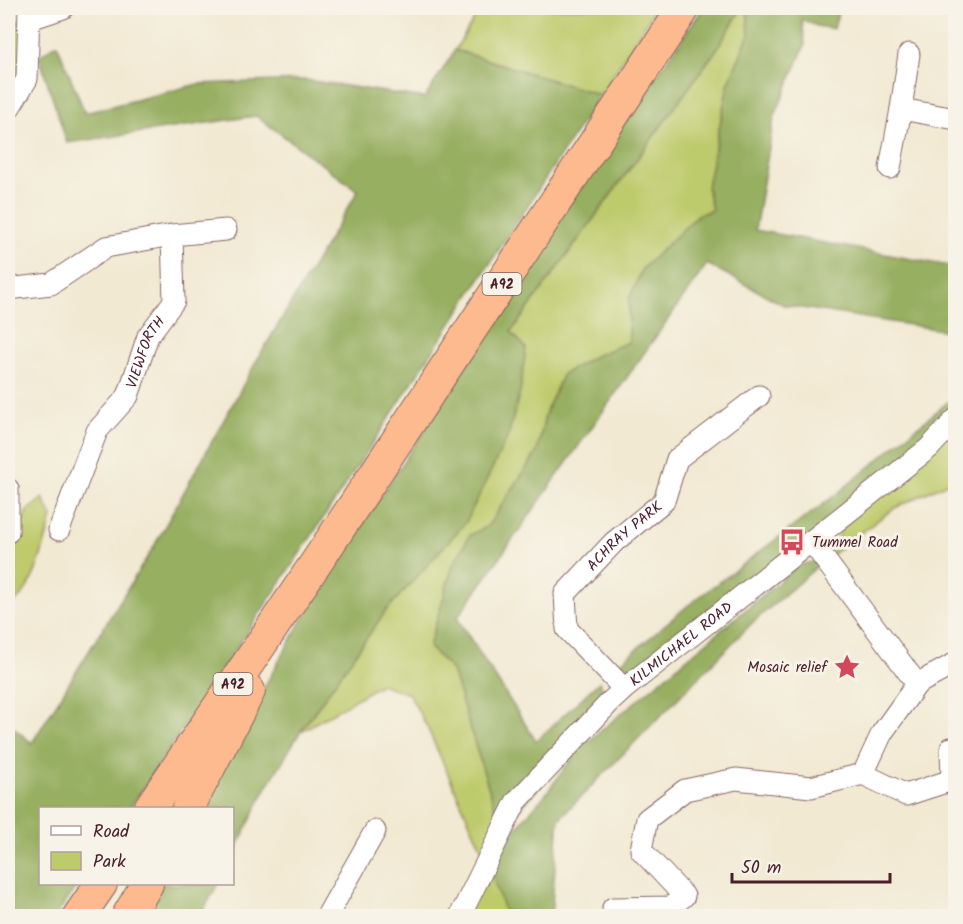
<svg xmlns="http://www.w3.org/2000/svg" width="963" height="924" font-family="Kalam,sans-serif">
<rect width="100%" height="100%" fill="#f7f3e8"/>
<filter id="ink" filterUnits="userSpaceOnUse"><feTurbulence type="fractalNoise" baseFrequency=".0167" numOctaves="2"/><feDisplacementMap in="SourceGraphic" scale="12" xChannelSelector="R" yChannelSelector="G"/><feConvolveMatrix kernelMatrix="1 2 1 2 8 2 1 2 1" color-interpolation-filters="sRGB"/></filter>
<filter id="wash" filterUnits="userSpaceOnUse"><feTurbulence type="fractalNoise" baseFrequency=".008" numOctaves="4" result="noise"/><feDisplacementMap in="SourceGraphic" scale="24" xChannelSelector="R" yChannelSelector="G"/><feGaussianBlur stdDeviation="1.35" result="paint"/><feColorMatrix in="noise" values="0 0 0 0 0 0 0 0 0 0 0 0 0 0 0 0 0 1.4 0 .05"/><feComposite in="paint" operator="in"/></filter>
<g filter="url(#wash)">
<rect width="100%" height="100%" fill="#f2e9d2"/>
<g fill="#becb6c" stroke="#84754c" stroke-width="1.5">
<path d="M 481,8 L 656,8 L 600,95 L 455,50 Z"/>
<path d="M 742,8 L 747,8 L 749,34 L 728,85 L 707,187 L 712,210 L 698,215 L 629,300 L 629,342 L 595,356 L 563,374 L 546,412 L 537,452 L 488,526 L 470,536 L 453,565 L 429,647 L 452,670 L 502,831 L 503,906 L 506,916 L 460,916 L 487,861 L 427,727 L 409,694 L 381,684 L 300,732 L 385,612 L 511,332 L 717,49 Z"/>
<path d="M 30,19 L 27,79 L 8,110 L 8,23 Z"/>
<path d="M 955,419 L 955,479 L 893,509 L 826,559 L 853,508 Z"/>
<path d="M 43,498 L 52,517 C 43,546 36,591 8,607 L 8,549 L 27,511 Z"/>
</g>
<g fill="#96af60" stroke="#706746" stroke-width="1.5">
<path d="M 703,8 L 742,8 L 717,49 L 511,332 L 526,348 L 520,392 L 508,436 L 466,522 L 385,612 L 300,732 L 264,792 L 233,856 L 232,808 L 204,808 L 258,698 L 320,589 L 497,319 L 524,269 Z"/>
<path d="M 747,8 L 839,8 L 834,29 L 817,26 L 802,20 L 805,45 L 774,118 L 755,230 L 955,267 L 955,341 L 942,330 L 784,305 L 707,264 L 457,618 L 536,741 L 599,682 L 610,702 L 502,831 L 452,670 L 429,647 L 453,565 L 470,535 L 488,526 L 537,452 L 546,412 L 563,374 L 595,356 L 629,342 L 629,300 L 642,269 L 698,215 L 712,210 L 707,187 L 728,85 L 749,34 Z"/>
<path d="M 57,44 L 85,113 L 198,84 L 306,80 L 425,98 L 455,50 L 600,95 L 340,493 L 130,808 L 40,808 L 40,884 L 78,884 L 56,916 L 8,916 L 8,723 L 32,743 L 153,548 L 257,360 L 358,191 L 256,116 L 67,143 L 39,56 Z"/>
<path d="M 955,396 L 955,419 L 630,684 L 613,669 L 686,607 L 838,493 Z"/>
<path d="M 826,559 L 752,623 L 559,819 L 551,916 L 506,916 L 487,861 L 545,795 L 579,749 L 799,565 Z"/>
<path d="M 163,884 L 218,884 L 200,916 L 145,916 Z"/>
</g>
</g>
<g filter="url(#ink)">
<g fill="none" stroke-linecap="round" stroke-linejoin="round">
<g stroke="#856665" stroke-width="23">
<g id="minor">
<path d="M 30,19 L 63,8"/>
<path d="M 901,109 L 909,54"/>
<path d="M 8,110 L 27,79 L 29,8"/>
<path d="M 890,168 L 901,109 L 956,119"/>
<path d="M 8,289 L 51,284 L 106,247 L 172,235 L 226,230"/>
<path d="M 8,489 L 8,532"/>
<path id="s1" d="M 59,530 L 97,431 L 128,396 L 148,336 L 174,301 L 172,235"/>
<path d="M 811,541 L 917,684"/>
<path id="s2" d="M 624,689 L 567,629 L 565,594 L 614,542 L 664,501 L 677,459 L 759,396"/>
<path d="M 951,748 L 952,780 L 956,787"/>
<path d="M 863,774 L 906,795 L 952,780"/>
<path d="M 613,908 L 671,907 L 684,896 L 641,850 L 647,819 L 685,790 L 736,779 L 811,787 L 863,774 L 882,733 L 917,684 L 956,663"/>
<path d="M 327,916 L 375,831"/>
<path id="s3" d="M 460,916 L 516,802 L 610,702 L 624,689 L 929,448 L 956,419"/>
</g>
</g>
<g stroke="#856665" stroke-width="34">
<g id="highway">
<path d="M 150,808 L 318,560 L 684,8"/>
<path d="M 188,808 L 249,691"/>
<path d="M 79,916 L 101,884"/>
<path d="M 128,916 L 147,884"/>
</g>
</g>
<use href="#minor" stroke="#fff" stroke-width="21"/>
<use href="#highway" stroke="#fcba8e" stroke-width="32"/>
</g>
</g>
<defs>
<g id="bus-bare" transform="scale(2.07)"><path d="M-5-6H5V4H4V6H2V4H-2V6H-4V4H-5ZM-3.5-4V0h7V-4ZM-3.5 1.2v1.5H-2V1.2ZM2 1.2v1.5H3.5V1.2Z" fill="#d1495b" stroke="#f7f3e8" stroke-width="2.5" paint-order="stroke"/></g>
<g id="sight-bare" transform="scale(2.07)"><path d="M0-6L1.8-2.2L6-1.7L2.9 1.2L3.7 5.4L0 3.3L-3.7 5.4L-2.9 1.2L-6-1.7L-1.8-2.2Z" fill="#d1495b" stroke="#f7f3e8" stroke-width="2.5" paint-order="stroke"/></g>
</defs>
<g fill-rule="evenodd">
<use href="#bus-bare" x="792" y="542"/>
<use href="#sight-bare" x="847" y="667"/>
</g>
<g text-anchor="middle" stroke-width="6" stroke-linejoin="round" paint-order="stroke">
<g fill="#f7f3e8" stroke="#7e5f64" stroke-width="1.5">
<rect x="482.5" y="273" width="39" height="22" rx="4.5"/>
<rect x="213.5" y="673" width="39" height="22" rx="4.5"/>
</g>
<g font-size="14" font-weight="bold" fill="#4a1f2b">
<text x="502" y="289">A92</text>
<text x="233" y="689">A92</text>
</g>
<g font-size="15" fill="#4a1f2b" stroke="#f7f3e8">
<text dy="5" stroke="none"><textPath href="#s1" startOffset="200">VIEWFORTH</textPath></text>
<text dy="5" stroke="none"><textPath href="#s2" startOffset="201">ACHRAY PARK</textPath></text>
<text dy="5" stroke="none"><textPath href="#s3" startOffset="356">KILMICHAEL ROAD</textPath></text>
</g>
<g font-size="15" fill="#4a1f2b" stroke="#f7f3e8" text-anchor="start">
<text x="812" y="547">Tummel Road</text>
<text x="827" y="672" text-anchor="end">Mosaic relief</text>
</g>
</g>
<rect width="963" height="924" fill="none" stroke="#f7f3e8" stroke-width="30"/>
<rect x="39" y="807" width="195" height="78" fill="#f7f3e8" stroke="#b29e9c" stroke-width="1.5"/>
<rect x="51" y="826" width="30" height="9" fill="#ffffff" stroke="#b29e9c" stroke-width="1.5"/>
<text x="93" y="837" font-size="18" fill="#4a1f2b">Road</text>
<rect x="51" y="852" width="30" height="18" fill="#becb6c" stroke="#b29e9c" stroke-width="1.5"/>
<text x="93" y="867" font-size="18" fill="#4a1f2b">Park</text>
<path d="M732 873v9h158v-9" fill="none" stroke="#4a1f2b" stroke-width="3"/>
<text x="741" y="873" font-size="18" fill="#4a1f2b" stroke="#f7f3e8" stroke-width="4.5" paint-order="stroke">50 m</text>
</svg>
